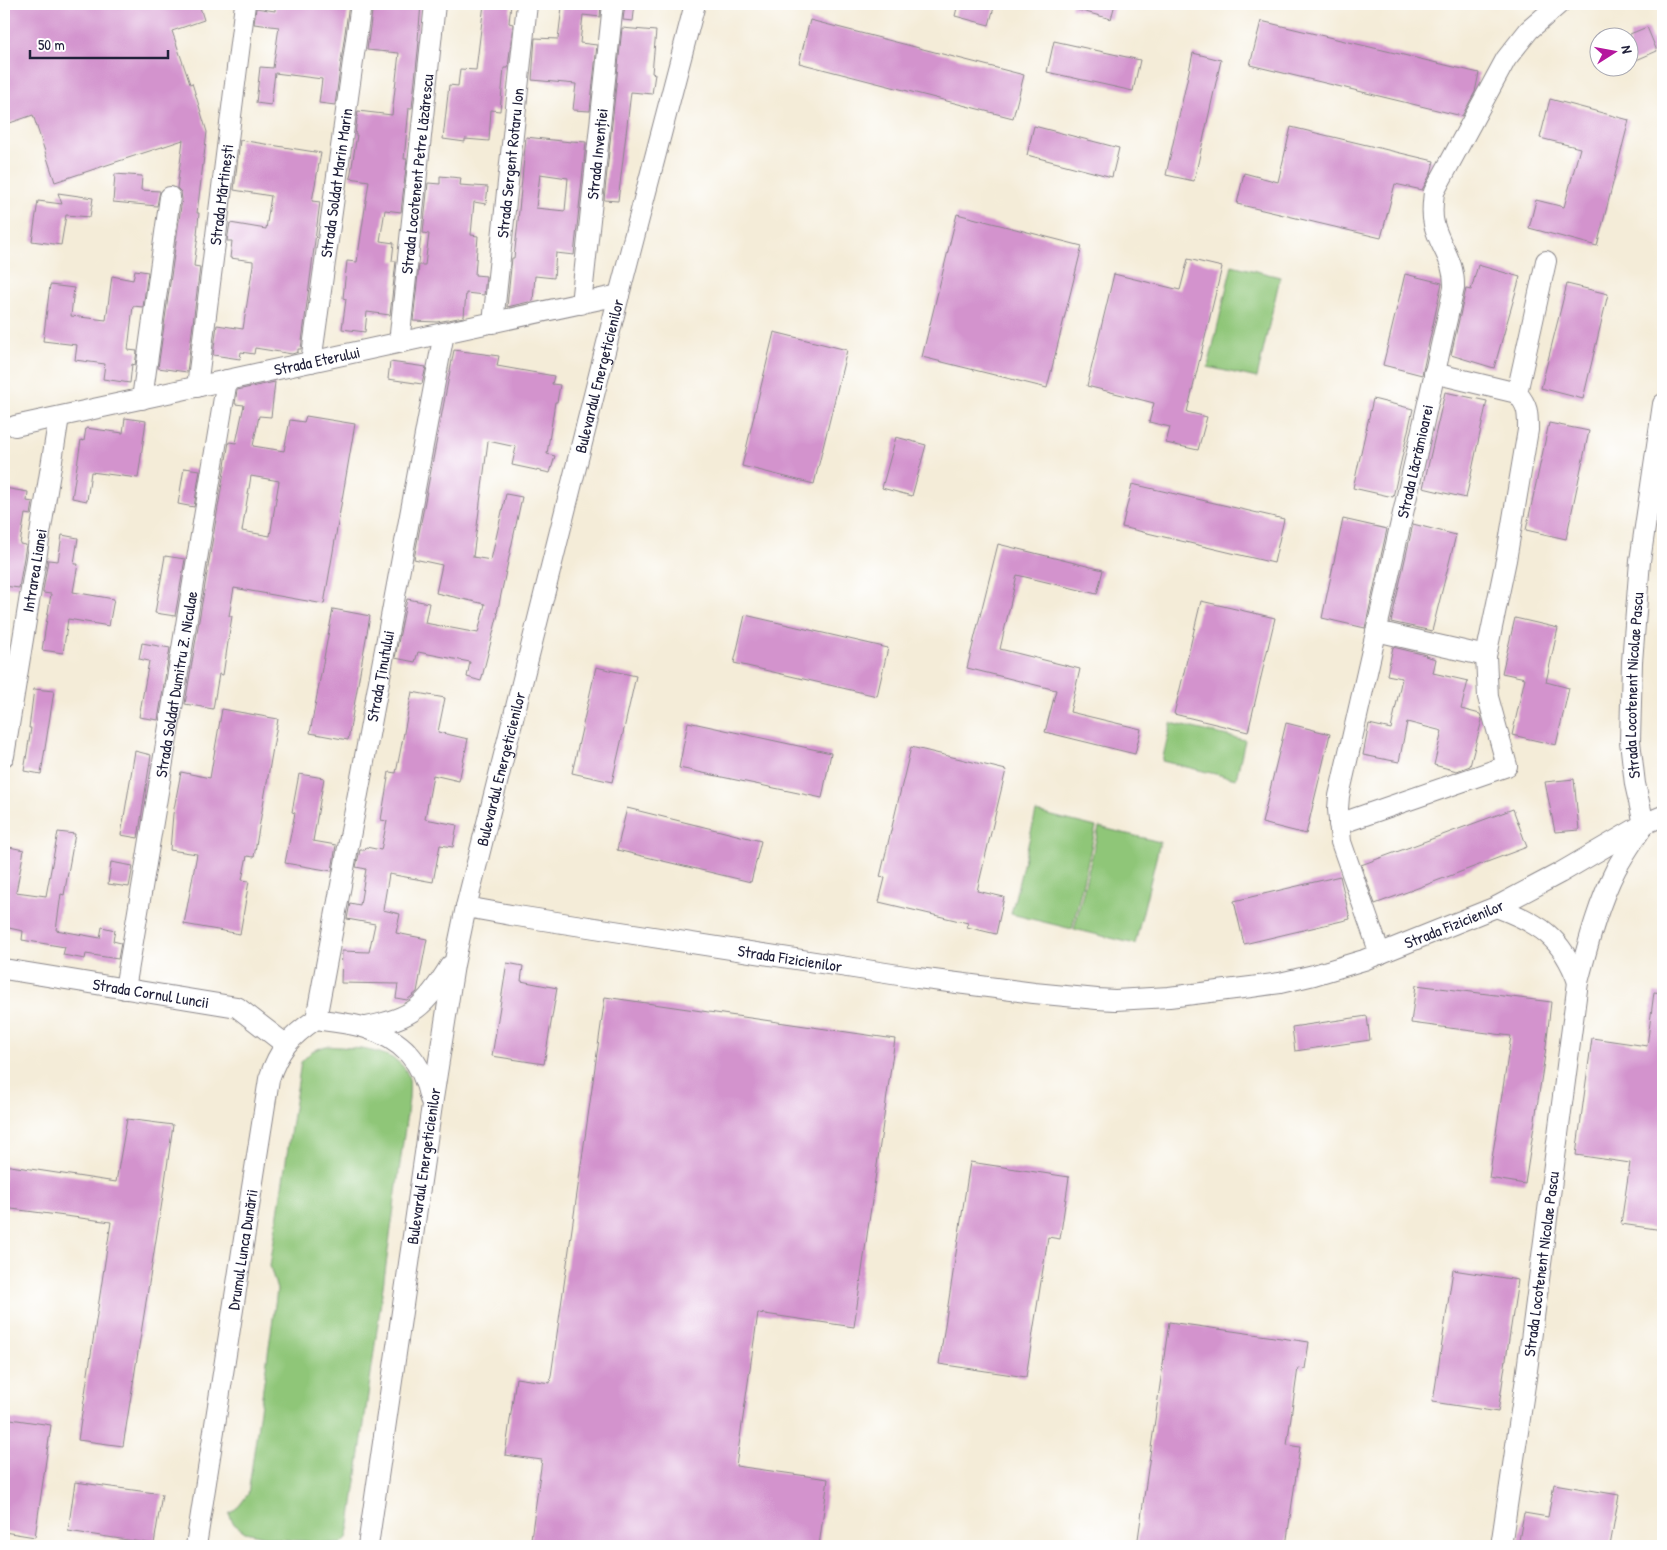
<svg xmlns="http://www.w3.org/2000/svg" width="1667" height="1550" font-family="'Patrick Hand',sans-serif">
<rect width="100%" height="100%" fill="#fff"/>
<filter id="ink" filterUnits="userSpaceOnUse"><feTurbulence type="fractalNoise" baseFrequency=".02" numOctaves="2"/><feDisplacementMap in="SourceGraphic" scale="10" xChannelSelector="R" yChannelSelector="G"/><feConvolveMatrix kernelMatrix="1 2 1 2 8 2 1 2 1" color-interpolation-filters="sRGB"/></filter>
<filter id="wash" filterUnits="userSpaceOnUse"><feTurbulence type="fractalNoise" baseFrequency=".0096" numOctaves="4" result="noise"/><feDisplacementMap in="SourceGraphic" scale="20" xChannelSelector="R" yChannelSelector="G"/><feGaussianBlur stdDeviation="1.12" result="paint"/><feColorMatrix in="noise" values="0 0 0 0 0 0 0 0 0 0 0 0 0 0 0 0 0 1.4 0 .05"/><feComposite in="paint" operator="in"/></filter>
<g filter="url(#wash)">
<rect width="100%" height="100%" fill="#f4ecd8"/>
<g fill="#8fc678" stroke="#58745a">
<path d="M 1232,265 L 1280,277 L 1257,378 L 1208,367 Z"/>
<path d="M 1171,723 L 1245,740 L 1236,779 L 1162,761 Z"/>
<path d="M 1036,812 L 1096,827 L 1072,929 L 1011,914 Z"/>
<path d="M 1099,827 L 1160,842 L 1135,944 L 1074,929 Z"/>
<path d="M 326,1046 C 351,1048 403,1048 409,1079 C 410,1085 409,1093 409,1099 L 350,1525 L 347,1538 L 341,1544 L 277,1539 L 245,1532 L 234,1524 L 229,1514 L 239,1506 L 248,1494 L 277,1290 L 270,1266 L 301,1062 L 312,1051 Z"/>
</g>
<g id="blocks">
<g fill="#d393cd" fill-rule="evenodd">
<path d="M 4,4 L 199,4 L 204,20 L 172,31 L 190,84 L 192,83 L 207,132 L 197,213 L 199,213 L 197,235 L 198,235 L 194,266 L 200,267 L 187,372 L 158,368 L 182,199 L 181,192 L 177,188 L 183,140 L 55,182 L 33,115 L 4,125 Z"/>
<path d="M 275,4 L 349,4 L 335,105 L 319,103 L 322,79 L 275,73 L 271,105 L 256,103 L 260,67 L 273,68 L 279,27 L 254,24 L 256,8 L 275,11 Z"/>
<path d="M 373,4 L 421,4 L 418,40 L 419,41 L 412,108 L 409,108 L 404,159 L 407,159 L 401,212 L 385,210 L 380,241 L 394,243 L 392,261 L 396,261 L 390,315 L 367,312 L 365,332 L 342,329 L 346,299 L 343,298 L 347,261 L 357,262 L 369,181 L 350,178 L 357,135 L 355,135 L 358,111 L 392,115 L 399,53 L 367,50 Z"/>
<path d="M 484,4 L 511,4 L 509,23 L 513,24 L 508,68 L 504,68 L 500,111 L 491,110 L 489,141 L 465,139 L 465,142 L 443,139 L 449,85 L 458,86 L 460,69 L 476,70 Z"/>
<path d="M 573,4 L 601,4 L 600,17 L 583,15 L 580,43 L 597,45 L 590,111 L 573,110 L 576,84 L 532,80 L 535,38 L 558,39 L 562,7 L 572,8 Z"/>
<path d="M 625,4 L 635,4 L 633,21 L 623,20 Z"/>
<path d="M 958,4 L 995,4 L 989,25 L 955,16 Z"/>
<path d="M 1072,4 L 1115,4 L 1111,19 L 1071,8 Z"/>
<path d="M 810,20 L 1024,75 L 1013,118 L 799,63 Z"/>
<path d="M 1261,21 L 1479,73 L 1475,92 L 1462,116 L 1250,65 Z"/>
<path d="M 1647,27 L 1657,51 L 1634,61 L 1630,51 L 1630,34 Z"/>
<path d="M 622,28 L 656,31 L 652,73 L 655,74 L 652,94 L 631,92 L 618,201 L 604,200 Z"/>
<path d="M 1054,41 L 1140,60 L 1133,91 L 1047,72 Z"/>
<path d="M 1193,53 L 1221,60 L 1194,181 L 1166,175 Z"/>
<path d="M 1550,99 L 1629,120 L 1597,246 L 1529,228 L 1536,200 L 1564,207 L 1580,148 L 1540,138 Z"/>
<path d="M 1034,126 L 1119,148 L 1112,177 L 1027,155 Z"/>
<path d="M 1291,127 L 1434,161 L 1431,173 L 1422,190 L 1395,184 L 1381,238 L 1237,204 L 1244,173 L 1278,182 Z"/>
<path d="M 526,137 L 571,142 L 571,141 L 586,142 L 574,255 L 556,253 L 554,278 L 535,276 L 533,301 L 507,307 L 512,258 L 514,258 L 517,231 ZM 540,174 L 568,178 L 565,211 L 536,208 Z"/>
<path d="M 240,140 L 321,153 L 312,201 L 320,202 L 301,349 L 298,349 L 298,352 L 292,354 L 255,348 L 254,354 L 241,352 L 240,359 L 213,355 L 217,325 L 243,329 L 253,265 L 253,261 L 230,258 L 232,241 L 227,241 L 230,223 L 266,229 L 271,196 L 234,190 Z"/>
<path d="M 115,174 L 142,176 L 141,190 L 160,191 L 157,206 L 113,202 Z"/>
<path d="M 440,176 L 461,178 L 460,185 L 488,187 L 486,204 L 474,202 L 471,235 L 478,236 L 475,275 L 486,276 L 484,295 L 466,293 L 464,317 L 437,322 L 413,321 L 419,265 L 425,265 L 429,234 L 423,233 L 428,183 L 440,184 Z"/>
<path d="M 58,193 L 93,198 L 90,217 L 66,215 L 61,245 L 32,241 L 38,201 L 62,204 Z"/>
<path d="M 957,214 L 1082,246 L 1047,388 L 922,357 Z"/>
<path d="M 1188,259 L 1222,267 L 1187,412 L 1207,417 L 1198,450 L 1166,443 L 1170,427 L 1149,422 L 1154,403 L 1087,386 L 1114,274 L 1180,290 Z"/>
<path d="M 1478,265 L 1520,277 L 1494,368 L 1451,355 L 1466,289 L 1471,290 Z"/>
<path d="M 135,270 L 148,272 L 143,307 L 133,306 L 128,350 L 137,351 L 135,365 L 132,364 L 130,383 L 103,379 L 105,364 L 75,360 L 77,345 L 43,341 L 50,285 L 74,288 L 71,316 L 106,320 L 112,276 L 133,280 Z"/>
<path d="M 1405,274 L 1442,283 L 1422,375 L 1383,365 Z"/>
<path d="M 1567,284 L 1608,294 L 1583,399 L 1541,388 Z"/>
<path d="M 774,332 L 847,350 L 814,484 L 742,466 Z"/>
<path d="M 454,350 L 499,356 L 497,366 L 554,376 L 552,384 L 560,385 L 557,402 L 555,402 L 547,454 L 555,456 L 550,473 L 512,465 L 516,447 L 488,441 L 473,557 L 491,560 L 506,494 L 522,497 L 497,613 L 498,614 L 481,681 L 467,677 L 470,662 L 418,652 L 415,662 L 395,658 L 407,599 L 429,603 L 425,623 L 478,633 L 485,604 L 436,593 L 442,565 L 414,559 Z"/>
<path d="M 390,362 L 426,367 L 422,384 L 388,379 Z"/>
<path d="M 275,382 L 271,417 L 259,416 L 253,446 L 284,451 L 290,420 L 304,422 L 306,416 L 355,424 L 324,604 L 234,588 L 229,616 L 232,616 L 223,675 L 219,674 L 213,709 L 185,704 L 229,442 L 236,443 L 244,405 L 235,404 L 237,390 ZM 251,476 L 279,481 L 270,536 L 242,531 Z"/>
<path d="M 1445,392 L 1487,401 L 1466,498 L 1423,488 Z"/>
<path d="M 1373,399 L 1413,409 L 1393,497 L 1353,488 Z"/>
<path d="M 125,418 L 146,421 L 138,478 L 91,472 L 87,501 L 72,498 L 81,440 L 84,441 L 86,428 L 123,433 Z"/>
<path d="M 1549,423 L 1589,431 L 1566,539 L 1526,530 Z"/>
<path d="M 896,437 L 926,445 L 912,496 L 882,488 Z"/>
<path d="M 184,468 L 200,470 L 194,507 L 178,504 Z"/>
<path d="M 1132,484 L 1284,519 L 1274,563 L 1122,527 Z"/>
<path d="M 4,488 L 28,492 L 27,501 L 33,502 L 31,515 L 25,514 L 20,544 L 26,545 L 19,588 L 4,586 Z"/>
<path d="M 1343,519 L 1387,529 L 1365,628 L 1322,618 Z"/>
<path d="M 1413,524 L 1456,535 L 1432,631 L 1391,622 Z"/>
<path d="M 62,535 L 78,538 L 74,564 L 78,564 L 73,592 L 114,599 L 109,626 L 68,619 L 63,653 L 42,650 L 51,594 L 43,593 L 43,591 L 48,560 L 58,561 Z"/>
<path d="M 998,544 L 1103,570 L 1097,594 L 1017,575 L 1000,649 L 1080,669 L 1070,712 L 1141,729 L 1135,754 L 1045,732 L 1056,690 L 967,668 Z"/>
<path d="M 165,556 L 185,559 L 175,616 L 155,613 Z"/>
<path d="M 1201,601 L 1275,618 L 1248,732 L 1174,714 Z"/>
<path d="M 333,609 L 370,616 L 348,740 L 310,733 Z"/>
<path d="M 745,615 L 888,648 L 877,696 L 734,663 Z"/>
<path d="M 1515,618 L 1558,628 L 1546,682 L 1569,688 L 1556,745 L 1512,735 L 1525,678 L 1502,673 Z"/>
<path d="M 142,643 L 170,648 L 158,720 L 139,717 L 149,661 L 139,659 Z"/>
<path d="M 1393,647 L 1426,655 L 1425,656 L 1436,659 L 1433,673 L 1468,681 L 1461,709 L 1480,714 L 1482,720 L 1470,766 L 1457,771 L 1434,765 L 1442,731 L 1407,722 L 1399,762 L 1363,755 L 1369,724 L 1391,729 L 1402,678 L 1387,675 Z"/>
<path d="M 596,667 L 636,676 L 612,782 L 572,773 Z"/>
<path d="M 34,689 L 54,691 L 41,774 L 24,771 L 31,728 L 29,728 Z"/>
<path d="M 412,692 L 445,698 L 438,732 L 468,739 L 459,781 L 433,775 L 425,819 L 457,825 L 453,847 L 440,845 L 433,882 L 389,874 L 383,910 L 400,914 L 396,933 L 427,939 L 417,992 L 407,1000 L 396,998 L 398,984 L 341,983 L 342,951 L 369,952 L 375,924 L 347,919 L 350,903 L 360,905 L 366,869 L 356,867 L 360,850 L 365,850 L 366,847 L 381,850 L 387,821 L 381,820 L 389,772 L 396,773 Z"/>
<path d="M 222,709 L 278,719 L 254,857 L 247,856 L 242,880 L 249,881 L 240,934 L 184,924 L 197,854 L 170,850 L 173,814 L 181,772 L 210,778 Z"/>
<path d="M 688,722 L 831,753 L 822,798 L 679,768 Z"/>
<path d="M 1286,723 L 1330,734 L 1306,834 L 1262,823 Z"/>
<path d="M 911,747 L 1006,770 L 977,891 L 1004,897 L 996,934 L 967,927 L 968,923 L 879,902 L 885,878 L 880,877 Z"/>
<path d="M 135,751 L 151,755 L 138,838 L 121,835 Z"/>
<path d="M 299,774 L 324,778 L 313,841 L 336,845 L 332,871 L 285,863 L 295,813 L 292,812 Z"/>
<path d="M 1574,779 L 1579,830 L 1555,832 L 1545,782 Z"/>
<path d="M 627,808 L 761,841 L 751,882 L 617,850 Z"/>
<path d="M 1513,809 L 1527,847 L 1375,904 L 1361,865 Z"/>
<path d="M 58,832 L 75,834 L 64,895 L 61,894 L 56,930 L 100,938 L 102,927 L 115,930 L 113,941 L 121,943 L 118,959 L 86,954 L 85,959 L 63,955 L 65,947 L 22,940 L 23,931 L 4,927 L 4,846 L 24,850 L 16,892 L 46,896 Z"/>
<path d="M 111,862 L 133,866 L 129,887 L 108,884 Z"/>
<path d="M 1340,876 L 1350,919 L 1244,944 L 1234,901 Z"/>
<path d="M 507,963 L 523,966 L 521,981 L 557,988 L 544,1064 L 492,1056 Z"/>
<path d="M 1416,985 L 1551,1002 L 1545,1055 L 1525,1184 L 1489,1178 L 1511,1036 L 1411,1023 Z"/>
<path d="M 1654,992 L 1663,993 L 1663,1230 L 1621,1224 L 1630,1163 L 1576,1155 L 1592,1038 L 1647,1046 Z"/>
<path d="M 605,997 L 895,1039 L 854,1327 L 758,1313 L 736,1466 L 828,1479 L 819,1546 L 530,1546 L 542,1460 L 505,1455 L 516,1378 L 550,1383 Z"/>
<path d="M 1367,1016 L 1370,1040 L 1295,1051 L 1292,1027 Z"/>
<path d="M 127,1119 L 173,1125 L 162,1202 L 123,1446 L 78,1440 L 111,1222 L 4,1208 L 4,1165 L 116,1182 Z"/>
<path d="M 970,1162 L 1069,1177 L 1060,1239 L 1048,1237 L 1026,1377 L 939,1364 Z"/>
<path d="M 1453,1270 L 1518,1280 L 1498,1412 L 1433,1402 Z"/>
<path d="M 1169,1322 L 1309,1342 L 1305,1369 L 1298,1368 L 1287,1445 L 1300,1447 L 1286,1546 L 1137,1546 Z"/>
<path d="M 4,1418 L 51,1425 L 35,1537 L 4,1532 Z"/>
<path d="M 75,1482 L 162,1494 L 154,1544 L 68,1531 Z"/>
<path d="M 1554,1484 L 1619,1495 L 1610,1546 L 1518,1546 L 1524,1513 L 1548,1517 Z"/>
</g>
</g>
</g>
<g filter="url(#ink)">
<use href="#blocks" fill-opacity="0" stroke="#8b878a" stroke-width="1"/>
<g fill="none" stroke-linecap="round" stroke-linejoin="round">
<g stroke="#8b878a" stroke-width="22">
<g id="minor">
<path id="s1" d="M 581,304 L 613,4"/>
<path id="s2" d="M 493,323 L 527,4"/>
<path id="s3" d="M 399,343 L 435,4"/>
<path id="s4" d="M 311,362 L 361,4"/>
<path d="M 1434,373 L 1517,393"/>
<path id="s5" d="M 197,387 L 245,4"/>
<path d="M 142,399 L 170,197"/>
<path id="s6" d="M 15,426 L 619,295"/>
<path d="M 1376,631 L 1486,656"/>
<path id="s7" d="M 4,756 L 59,417"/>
<path d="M 1339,824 L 1507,766 L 1488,697 L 1486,656 L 1506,560 L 1528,430 C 1528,412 1528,406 1517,393 L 1546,261"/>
<path id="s8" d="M 1644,824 L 1635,784 L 1630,741 L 1632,662 L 1640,561 L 1663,404"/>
<path id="s9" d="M 466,907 L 511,915 L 918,978 L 1034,993 L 1097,999 L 1115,1000 L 1169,997 L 1251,987 L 1280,983 L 1314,975 L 1364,960 L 1496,907 L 1560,873 L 1644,824 L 1663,816"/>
<path d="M 1496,907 C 1539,923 1562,937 1578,982"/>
<path id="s10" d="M 1380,954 L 1341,842 L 1338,809 L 1339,796 L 1454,288 C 1455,260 1440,248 1434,224 C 1431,213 1433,203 1434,192 L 1506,59 L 1529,30 L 1559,4"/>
<path id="s11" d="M 4,969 L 237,1007 L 285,1044"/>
<path id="s12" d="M 125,989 L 227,380"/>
<path id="s13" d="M 316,1019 L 444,333"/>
<path d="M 366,1027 C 413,1018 425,1007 450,966"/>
<path id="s14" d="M 196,1546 L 269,1079 C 279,1049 290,1037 316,1019 C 332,1022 351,1023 366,1028 C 403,1040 422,1061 430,1099"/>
<path id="s15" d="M 368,1546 L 432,1105 L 454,965 L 466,907 L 619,295 L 695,4"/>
<path id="s16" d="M 1501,1546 L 1526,1378 L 1578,982 C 1588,944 1598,904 1616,869 C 1624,854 1634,840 1643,826"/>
</g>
</g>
<use href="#minor" stroke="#fff" stroke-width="20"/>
</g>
</g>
<g text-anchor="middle" stroke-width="4" stroke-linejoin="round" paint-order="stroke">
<g font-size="16" fill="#22223b" stroke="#fff">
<text dy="6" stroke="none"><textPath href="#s1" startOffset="151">Strada Invenției</textPath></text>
<text dy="6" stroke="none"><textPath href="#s2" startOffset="161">Strada Sergent Rotaru Ion</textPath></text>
<text dy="6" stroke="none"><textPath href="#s3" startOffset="170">Strada Locotenent Petre Lăzărescu</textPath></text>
<text dy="6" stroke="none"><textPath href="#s4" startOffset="181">Strada Soldat Marin Marin</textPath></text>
<text dy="6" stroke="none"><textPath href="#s5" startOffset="194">Strada Mărtinești</textPath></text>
<text dy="6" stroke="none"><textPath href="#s6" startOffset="309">Strada Eterului</textPath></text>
<text dy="6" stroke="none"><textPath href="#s15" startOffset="1194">Bulevardul Energeticienilor</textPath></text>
<text dy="6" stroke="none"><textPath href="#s10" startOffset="508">Strada Lăcrămioarei</textPath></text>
<text dy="6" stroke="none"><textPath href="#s7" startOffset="188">Intrarea Lianei</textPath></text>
<text dy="6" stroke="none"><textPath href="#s13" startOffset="349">Strada Ținutului</textPath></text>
<text dy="6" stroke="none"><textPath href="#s12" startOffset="309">Strada Soldat Dumitru Z. Niculae</textPath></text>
<text dy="6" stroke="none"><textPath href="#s8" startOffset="140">Strada Locotenent Nicolae Pascu</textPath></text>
<text dy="6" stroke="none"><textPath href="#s15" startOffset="789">Bulevardul Energeticienilor</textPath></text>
<text dy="6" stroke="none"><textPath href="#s9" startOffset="1006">Strada Fizicienilor</textPath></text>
<text dy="6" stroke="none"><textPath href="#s9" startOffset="328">Strada Fizicienilor</textPath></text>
<text dy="6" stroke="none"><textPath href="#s11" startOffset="149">Strada Cornul Luncii</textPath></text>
<text dy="6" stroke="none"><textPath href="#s15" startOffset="384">Bulevardul Energeticienilor</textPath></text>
<text dy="6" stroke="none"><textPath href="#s14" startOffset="300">Drumul Lunca Dunării</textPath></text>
<text dy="6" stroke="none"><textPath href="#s16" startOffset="285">Strada Locotenent Nicolae Pascu</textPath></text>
</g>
</g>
<rect width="1667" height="1550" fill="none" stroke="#fff" stroke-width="20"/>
<g transform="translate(1614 52) rotate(79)"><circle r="24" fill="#ffffff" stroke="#a7a7b1"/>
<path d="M0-4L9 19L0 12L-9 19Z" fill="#b5179e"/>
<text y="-8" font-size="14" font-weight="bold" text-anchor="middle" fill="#22223b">N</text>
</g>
<path d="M30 50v8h138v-8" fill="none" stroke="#22223b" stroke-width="2.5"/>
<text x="38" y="50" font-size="15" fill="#22223b" stroke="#ffffff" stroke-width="4" paint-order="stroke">50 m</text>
</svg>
